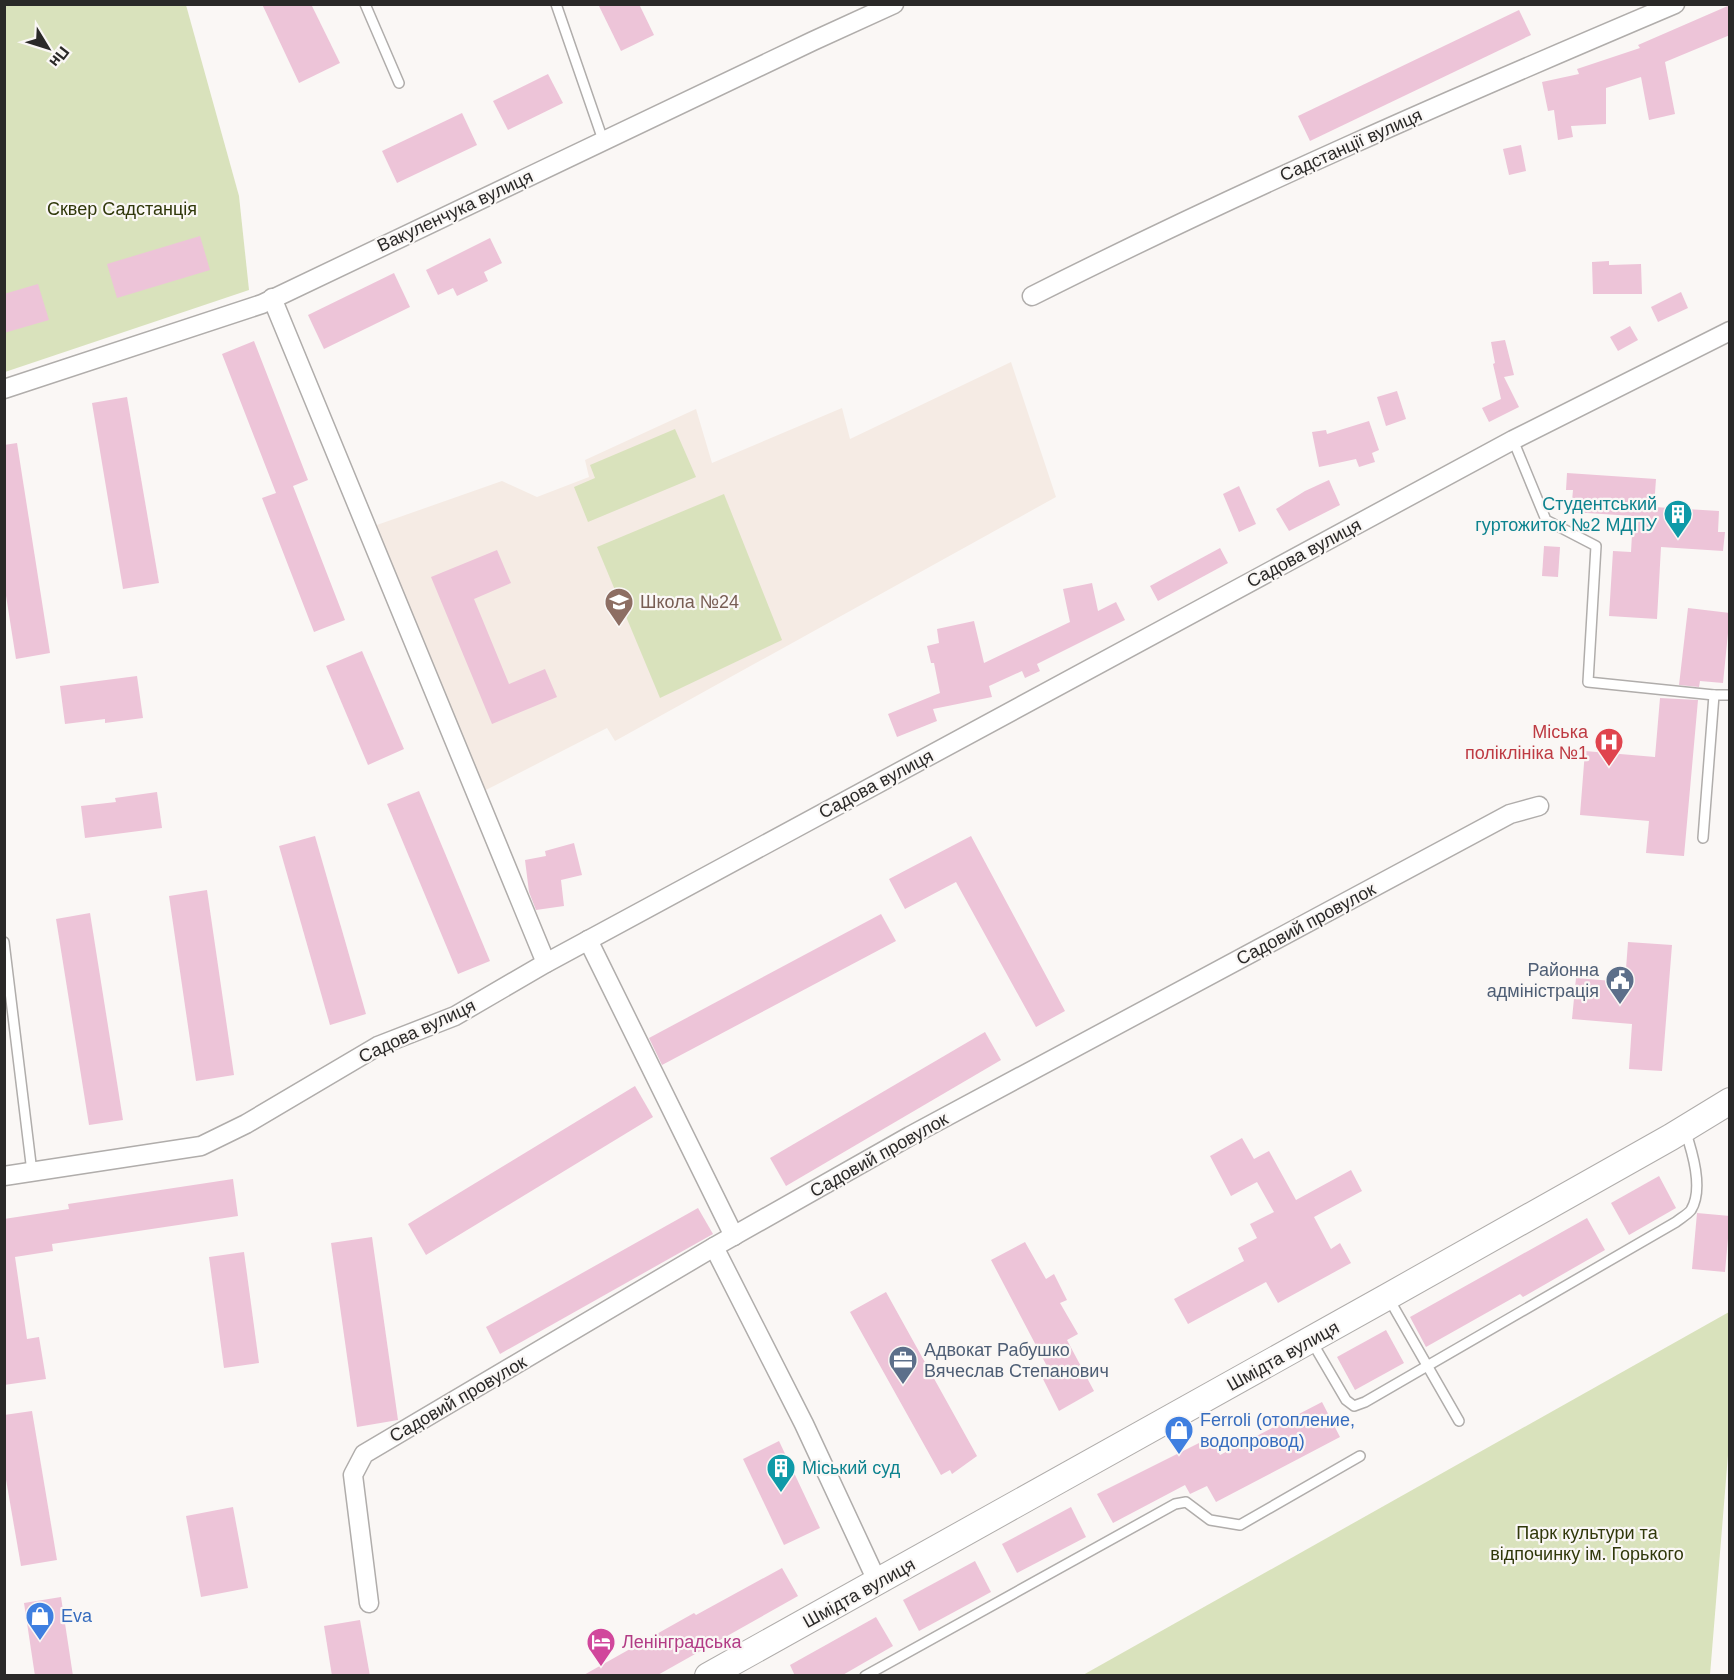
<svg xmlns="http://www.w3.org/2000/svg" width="1734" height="1680" font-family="Helvetica,sans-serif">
<rect width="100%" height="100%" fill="#faf7f5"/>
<path fill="#f5ebe4" d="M 1011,362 L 1056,497 L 615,741 L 607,728 L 484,791 L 374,526 L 502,481 L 537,497 L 589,477 L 585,460 L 696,409 L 712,463 L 842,408 L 850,439 Z"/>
<g fill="#d9e2bc">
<path d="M 4,5 L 186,5 L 239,196 L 249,290 L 5,372 Z"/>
<path d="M 675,429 L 696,477 L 588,522 L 574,487 L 595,478 L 590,465 Z"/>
<path d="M 724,494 L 782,640 L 660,698 L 597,547 Z"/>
<path d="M 1729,1312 L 1729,1443 L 1710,1675 L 1083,1675 Z"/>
</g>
<g fill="#edc4d8">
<path d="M 262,4 L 311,4 L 340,63 L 299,83 Z"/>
<path d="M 598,4 L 639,4 L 654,35 L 621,51 Z"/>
<path d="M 1730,5 L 1730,35 L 1665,62 L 1675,114 L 1649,120 L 1641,77 L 1606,88 L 1606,124 L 1571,126 L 1573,137 L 1558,140 L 1554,110 L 1548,111 L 1542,82 L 1579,74 L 1577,69 L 1640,48 L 1638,45 Z"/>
<path d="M 1519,10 L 1531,35 L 1310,141 L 1298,116 Z"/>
<path d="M 548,74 L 563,103 L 508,130 L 493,101 Z"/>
<path d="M 462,113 L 477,145 L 397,183 L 382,151 Z"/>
<path d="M 1521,145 L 1526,171 L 1509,175 L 1503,149 Z"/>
<path d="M 200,236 L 210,270 L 117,298 L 107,264 Z"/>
<path d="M 490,238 L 502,263 L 484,272 L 488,281 L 457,296 L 453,288 L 438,295 L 426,270 Z"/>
<path d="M 1609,261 L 1609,265 L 1641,264 L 1642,294 L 1593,294 L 1592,262 Z"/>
<path d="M 394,273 L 410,307 L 324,349 L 308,315 Z"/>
<path d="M 38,284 L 49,320 L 4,333 L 4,294 Z"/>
<path d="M 1681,292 L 1688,308 L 1658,322 L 1651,307 Z"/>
<path d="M 1630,326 L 1638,340 L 1618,351 L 1610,337 Z"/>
<path d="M 1505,340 L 1514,375 L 1504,377 L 1519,407 L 1489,422 L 1482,408 L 1501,399 L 1493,364 L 1495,363 L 1491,342 Z"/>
<path d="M 254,341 L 308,480 L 293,486 L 345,620 L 314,632 L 262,498 L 276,493 L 222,354 Z"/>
<path d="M 1397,391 L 1406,419 L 1386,426 L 1377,397 Z"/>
<path d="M 127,397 L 159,583 L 123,589 L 92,403 Z"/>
<path d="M 1369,421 L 1379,450 L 1372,453 L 1375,462 L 1359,467 L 1356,459 L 1319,467 L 1312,432 L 1326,430 L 1327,434 Z"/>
<path d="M 17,443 L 50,653 L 16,659 L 4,583 L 4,445 Z"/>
<path d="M 1567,473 L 1656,479 L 1654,507 L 1719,511 L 1718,532 L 1725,532 L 1723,551 L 1661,547 L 1657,619 L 1609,616 L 1613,551 L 1631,552 L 1633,516 L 1571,512 L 1573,490 L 1566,490 Z"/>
<path d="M 1329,480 L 1340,505 L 1289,531 L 1276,509 L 1305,491 Z"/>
<path d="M 1239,486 L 1256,524 L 1239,532 L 1223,494 Z"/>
<path d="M 1544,546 L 1560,547 L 1558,577 L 1542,576 Z"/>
<path d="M 1220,548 L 1228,563 L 1158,601 L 1150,586 Z"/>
<path d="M 497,550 L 511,583 L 474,599 L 509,684 L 545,669 L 557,697 L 492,724 L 431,577 Z"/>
<path d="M 1092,583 L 1098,611 L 1116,602 L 1125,620 L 1037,664 L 1040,671 L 1025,678 L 1022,671 L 989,686 L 992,697 L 933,709 L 937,721 L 897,737 L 888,714 L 940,693 L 934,663 L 931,663 L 927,646 L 939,643 L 937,629 L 974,621 L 984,663 L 1070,622 L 1063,589 Z"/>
<path d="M 1688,608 L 1730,613 L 1723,683 L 1700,681 L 1699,687 L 1679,685 Z"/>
<path d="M 362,651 L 404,749 L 368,765 L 326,666 Z"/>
<path d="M 137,676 L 143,718 L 105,723 L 105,719 L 65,724 L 60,686 Z"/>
<path d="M 1660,698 L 1698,700 L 1684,856 L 1646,853 L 1649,821 L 1580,815 L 1585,751 L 1655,757 Z"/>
<path d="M 419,791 L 490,961 L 458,974 L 387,804 Z"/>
<path d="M 157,792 L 162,828 L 85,838 L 81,806 L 116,802 L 115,798 Z"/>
<path d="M 315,836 L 366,1014 L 330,1025 L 279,846 Z"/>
<path d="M 971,836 L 1065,1011 L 1036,1027 L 956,882 L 905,909 L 889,879 Z"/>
<path d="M 574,843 L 582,875 L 561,880 L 564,906 L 536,910 L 529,892 L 525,860 L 546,856 L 545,851 Z"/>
<path d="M 207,890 L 234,1075 L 196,1081 L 169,896 Z"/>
<path d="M 90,913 L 123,1120 L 89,1125 L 56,919 Z"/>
<path d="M 881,914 L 896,941 L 662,1065 L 649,1038 Z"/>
<path d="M 1628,942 L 1672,945 L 1662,1071 L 1629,1069 L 1632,1024 L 1572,1019 L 1576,978 L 1625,982 Z"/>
<path d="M 985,1032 L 1001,1060 L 786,1186 L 770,1158 Z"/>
<path d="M 635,1086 L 653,1117 L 426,1255 L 408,1224 Z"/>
<path d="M 1242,1138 L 1254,1159 L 1269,1151 L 1296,1200 L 1351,1170 L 1362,1191 L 1314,1217 L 1331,1249 L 1340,1243 L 1351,1263 L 1278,1303 L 1266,1282 L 1188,1324 L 1174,1299 L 1244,1261 L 1238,1248 L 1257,1238 L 1250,1224 L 1274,1212 L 1257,1182 L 1231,1196 L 1210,1156 Z"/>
<path d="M 1659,1176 L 1676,1208 L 1629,1235 L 1611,1203 Z"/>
<path d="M 233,1179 L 238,1216 L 52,1244 L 53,1251 L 15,1257 L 27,1339 L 39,1337 L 46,1379 L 4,1385 L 4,1219 L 69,1209 L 68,1204 Z"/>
<path d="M 698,1208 L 713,1234 L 500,1354 L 486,1327 Z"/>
<path d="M 1697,1213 L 1730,1216 L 1725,1272 L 1692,1269 Z"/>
<path d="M 1587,1218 L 1605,1250 L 1523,1297 L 1520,1294 L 1426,1347 L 1410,1317 Z"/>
<path d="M 372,1237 L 398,1420 L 357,1427 L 331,1243 Z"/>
<path d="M 1025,1242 L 1046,1279 L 1054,1274 L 1067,1300 L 1060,1303 L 1078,1334 L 1067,1340 L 1094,1391 L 1059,1411 L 1041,1375 L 1049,1370 L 991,1260 Z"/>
<path d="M 244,1252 L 259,1363 L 224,1368 L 209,1257 Z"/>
<path d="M 886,1292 L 977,1456 L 952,1474 L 950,1470 L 941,1475 L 850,1312 Z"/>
<path d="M 1386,1330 L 1404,1363 L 1355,1390 L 1337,1357 Z"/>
<path d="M 1322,1402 L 1340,1437 L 1216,1502 L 1207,1486 L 1190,1494 L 1185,1485 L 1113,1523 L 1097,1494 L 1211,1437 L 1220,1455 Z"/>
<path d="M 32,1411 L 57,1560 L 21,1566 L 4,1468 L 4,1415 Z"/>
<path d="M 779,1441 L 820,1528 L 784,1545 L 743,1459 Z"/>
<path d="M 233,1507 L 248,1588 L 201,1597 L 186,1516 Z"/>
<path d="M 1071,1507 L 1086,1537 L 1017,1573 L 1002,1544 Z"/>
<path d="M 975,1561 L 991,1592 L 919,1631 L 903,1600 Z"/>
<path d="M 782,1568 L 798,1596 L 656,1676 L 582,1676 L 694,1613 L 696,1615 Z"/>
<path d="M 61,1597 L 73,1676 L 35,1676 L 24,1603 Z"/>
<path d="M 876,1617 L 893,1646 L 841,1676 L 795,1676 L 790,1665 Z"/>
<path d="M 360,1620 L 370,1676 L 332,1676 L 324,1626 Z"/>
</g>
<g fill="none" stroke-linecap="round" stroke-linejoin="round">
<g stroke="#b0adab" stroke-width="12">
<g id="lane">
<path d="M 365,4 L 399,83"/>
<path d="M 556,4 L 603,140"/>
<path d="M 1513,440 L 1546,520 L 1596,546 L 1588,682 L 1714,695"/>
<path d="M 1703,838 L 1714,695 L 1730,695"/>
<path d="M 4,942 L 32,1172"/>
<path d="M 1389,1299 L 1459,1421"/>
<path d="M 1312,1342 L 1346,1400 L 1354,1406 L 1365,1402 L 1676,1222 C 1681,1218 1688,1214 1691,1210 C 1704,1189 1692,1151 1685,1130"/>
<path d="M 865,1676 L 1175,1504 L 1186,1502 L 1210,1520 L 1240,1525 L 1360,1456"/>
</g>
</g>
<g stroke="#b0adab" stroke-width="21">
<g id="street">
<path d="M 1032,296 C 1242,190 1458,96 1675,4"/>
<path d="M 272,298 L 546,963"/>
<path d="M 4,389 L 262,304 L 813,41 L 894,4"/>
<path d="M 588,940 L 734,1236"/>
<path d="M 4,1176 L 201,1146 L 246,1124 L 378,1046 L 455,1016 L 546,963 L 1513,440 L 1730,331"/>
<path d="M 714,1247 L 804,1424 L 878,1583"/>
<path d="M 369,1603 L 353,1475 L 364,1454 L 714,1247 L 910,1136 L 1510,814 L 1539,806"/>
</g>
</g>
<g stroke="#b0adab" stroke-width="28">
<path id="secondary" d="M 708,1676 L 1387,1297 L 1671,1137 L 1730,1101"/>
</g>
<use href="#lane" stroke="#fff" stroke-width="9"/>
<use href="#street" stroke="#fff" stroke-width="18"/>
<use href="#secondary" stroke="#fff" stroke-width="26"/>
</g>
<defs>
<g id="building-pin" transform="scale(1.5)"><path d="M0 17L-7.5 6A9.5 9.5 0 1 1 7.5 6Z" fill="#0f9aa8" stroke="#faf7f5"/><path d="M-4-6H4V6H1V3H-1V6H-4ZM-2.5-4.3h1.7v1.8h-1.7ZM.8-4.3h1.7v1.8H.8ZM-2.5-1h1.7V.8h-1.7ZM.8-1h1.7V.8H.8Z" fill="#fff"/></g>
<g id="school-pin" transform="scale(1.5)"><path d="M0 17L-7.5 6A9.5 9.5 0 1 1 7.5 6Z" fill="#8d6e63" stroke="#faf7f5"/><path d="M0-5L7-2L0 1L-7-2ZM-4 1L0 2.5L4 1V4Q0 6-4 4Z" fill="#fff"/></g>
<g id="hospital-pin" transform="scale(1.5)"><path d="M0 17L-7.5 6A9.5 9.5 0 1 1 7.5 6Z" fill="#e0444e" stroke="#faf7f5"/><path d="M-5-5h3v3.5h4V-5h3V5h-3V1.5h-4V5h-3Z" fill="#fff"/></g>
<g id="civic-pin" transform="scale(1.5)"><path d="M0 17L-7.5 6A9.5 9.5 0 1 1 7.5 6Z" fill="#5c6f8a" stroke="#faf7f5"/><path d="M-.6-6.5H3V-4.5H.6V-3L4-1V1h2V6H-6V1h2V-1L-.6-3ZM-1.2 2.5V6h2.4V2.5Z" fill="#fff"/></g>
<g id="office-pin" transform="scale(1.5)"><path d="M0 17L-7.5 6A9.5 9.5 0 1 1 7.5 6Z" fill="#5c6f8a" stroke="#faf7f5"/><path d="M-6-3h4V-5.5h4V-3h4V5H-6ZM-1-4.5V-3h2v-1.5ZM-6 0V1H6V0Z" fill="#fff"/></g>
<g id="shop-pin" transform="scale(1.5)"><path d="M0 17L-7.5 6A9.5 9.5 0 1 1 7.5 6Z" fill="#3f7fe0" stroke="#faf7f5"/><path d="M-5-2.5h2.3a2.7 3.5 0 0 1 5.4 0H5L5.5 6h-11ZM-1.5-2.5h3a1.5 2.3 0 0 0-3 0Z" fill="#fff"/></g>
<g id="hotel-pin" transform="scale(1.5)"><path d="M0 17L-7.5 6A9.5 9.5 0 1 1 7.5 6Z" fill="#d1479c" stroke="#faf7f5"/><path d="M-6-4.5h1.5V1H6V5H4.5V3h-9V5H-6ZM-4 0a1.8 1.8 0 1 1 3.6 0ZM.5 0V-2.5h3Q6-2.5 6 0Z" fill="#fff"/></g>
</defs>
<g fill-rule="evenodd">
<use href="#building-pin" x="1678" y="514"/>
<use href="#school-pin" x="619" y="602"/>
<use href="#hospital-pin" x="1609" y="742"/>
<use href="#civic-pin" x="1620" y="980"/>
<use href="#office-pin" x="903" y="1360"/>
<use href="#shop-pin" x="1179" y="1430"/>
<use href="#building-pin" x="781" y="1468"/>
<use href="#shop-pin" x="40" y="1616"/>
<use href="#hotel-pin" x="601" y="1642"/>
</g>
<g text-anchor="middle" stroke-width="4.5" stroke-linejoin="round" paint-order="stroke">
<g font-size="18" fill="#2a2928" stroke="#faf7f5">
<text transform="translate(1351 145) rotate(-24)" y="6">Садстанції вулиця</text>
<text transform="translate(455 211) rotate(-25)" y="6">Вакуленчука вулиця</text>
<text transform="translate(1304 553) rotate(-28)" y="6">Садова вулиця</text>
<text transform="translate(876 784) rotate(-28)" y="6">Садова вулиця</text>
<text transform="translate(1306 924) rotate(-28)" y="6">Садовий провулок</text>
<text transform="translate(417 1031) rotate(-25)" y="6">Садова вулиця</text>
<text transform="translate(879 1155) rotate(-29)" y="6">Садовий провулок</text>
<text transform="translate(1283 1356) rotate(-29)" y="6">Шмідта вулиця</text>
<text transform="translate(458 1399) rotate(-30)" y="6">Садовий провулок</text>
<text transform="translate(859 1593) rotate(-29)" y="6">Шмідта вулиця</text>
</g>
<g font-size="18" fill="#30380a" stroke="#faf7f5">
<text x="122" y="215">Сквер Садстанція</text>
<text x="1587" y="1539">Парк культури та<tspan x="1587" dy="21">відпочинку ім. Горького</tspan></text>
</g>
<g font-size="18" fill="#0d838f" stroke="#faf7f5" text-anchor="end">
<text x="1657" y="510">Студентський<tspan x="1657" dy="21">гуртожиток №2 МДПУ</tspan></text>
<text x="802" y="1474" text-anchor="start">Міський суд</text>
</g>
<g font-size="18" fill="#785e54" stroke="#faf7f5" text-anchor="start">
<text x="640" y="608">Школа №24</text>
</g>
<g font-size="18" fill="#be3a42" stroke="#faf7f5" text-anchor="end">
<text x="1588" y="738">Міська<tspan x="1588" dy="21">поліклініка №1</tspan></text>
</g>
<g font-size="18" fill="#4e5e75" stroke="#faf7f5" text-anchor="end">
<text x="1599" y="976">Районна<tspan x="1599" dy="21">адміністрація</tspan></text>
<text x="924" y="1356" text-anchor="start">Адвокат Рабушко<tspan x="924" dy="21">Вячеслав Степанович</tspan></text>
</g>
<g font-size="18" fill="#366cbe" stroke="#faf7f5" text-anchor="start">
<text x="1200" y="1426">Ferroli (отопление,<tspan x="1200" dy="21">водопровод)</tspan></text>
<text x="61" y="1622">Eva</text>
</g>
<g font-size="18" fill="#b23c85" stroke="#faf7f5" text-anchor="start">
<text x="622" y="1648">Ленінградська</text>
</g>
</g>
<rect width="1734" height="1680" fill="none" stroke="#2a2928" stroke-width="12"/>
<g transform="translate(48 48) rotate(128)" stroke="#faf7f5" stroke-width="4.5" paint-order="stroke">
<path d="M0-4.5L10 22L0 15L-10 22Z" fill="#2a2928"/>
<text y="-9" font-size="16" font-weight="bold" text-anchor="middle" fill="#2a2928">Пн</text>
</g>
</svg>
